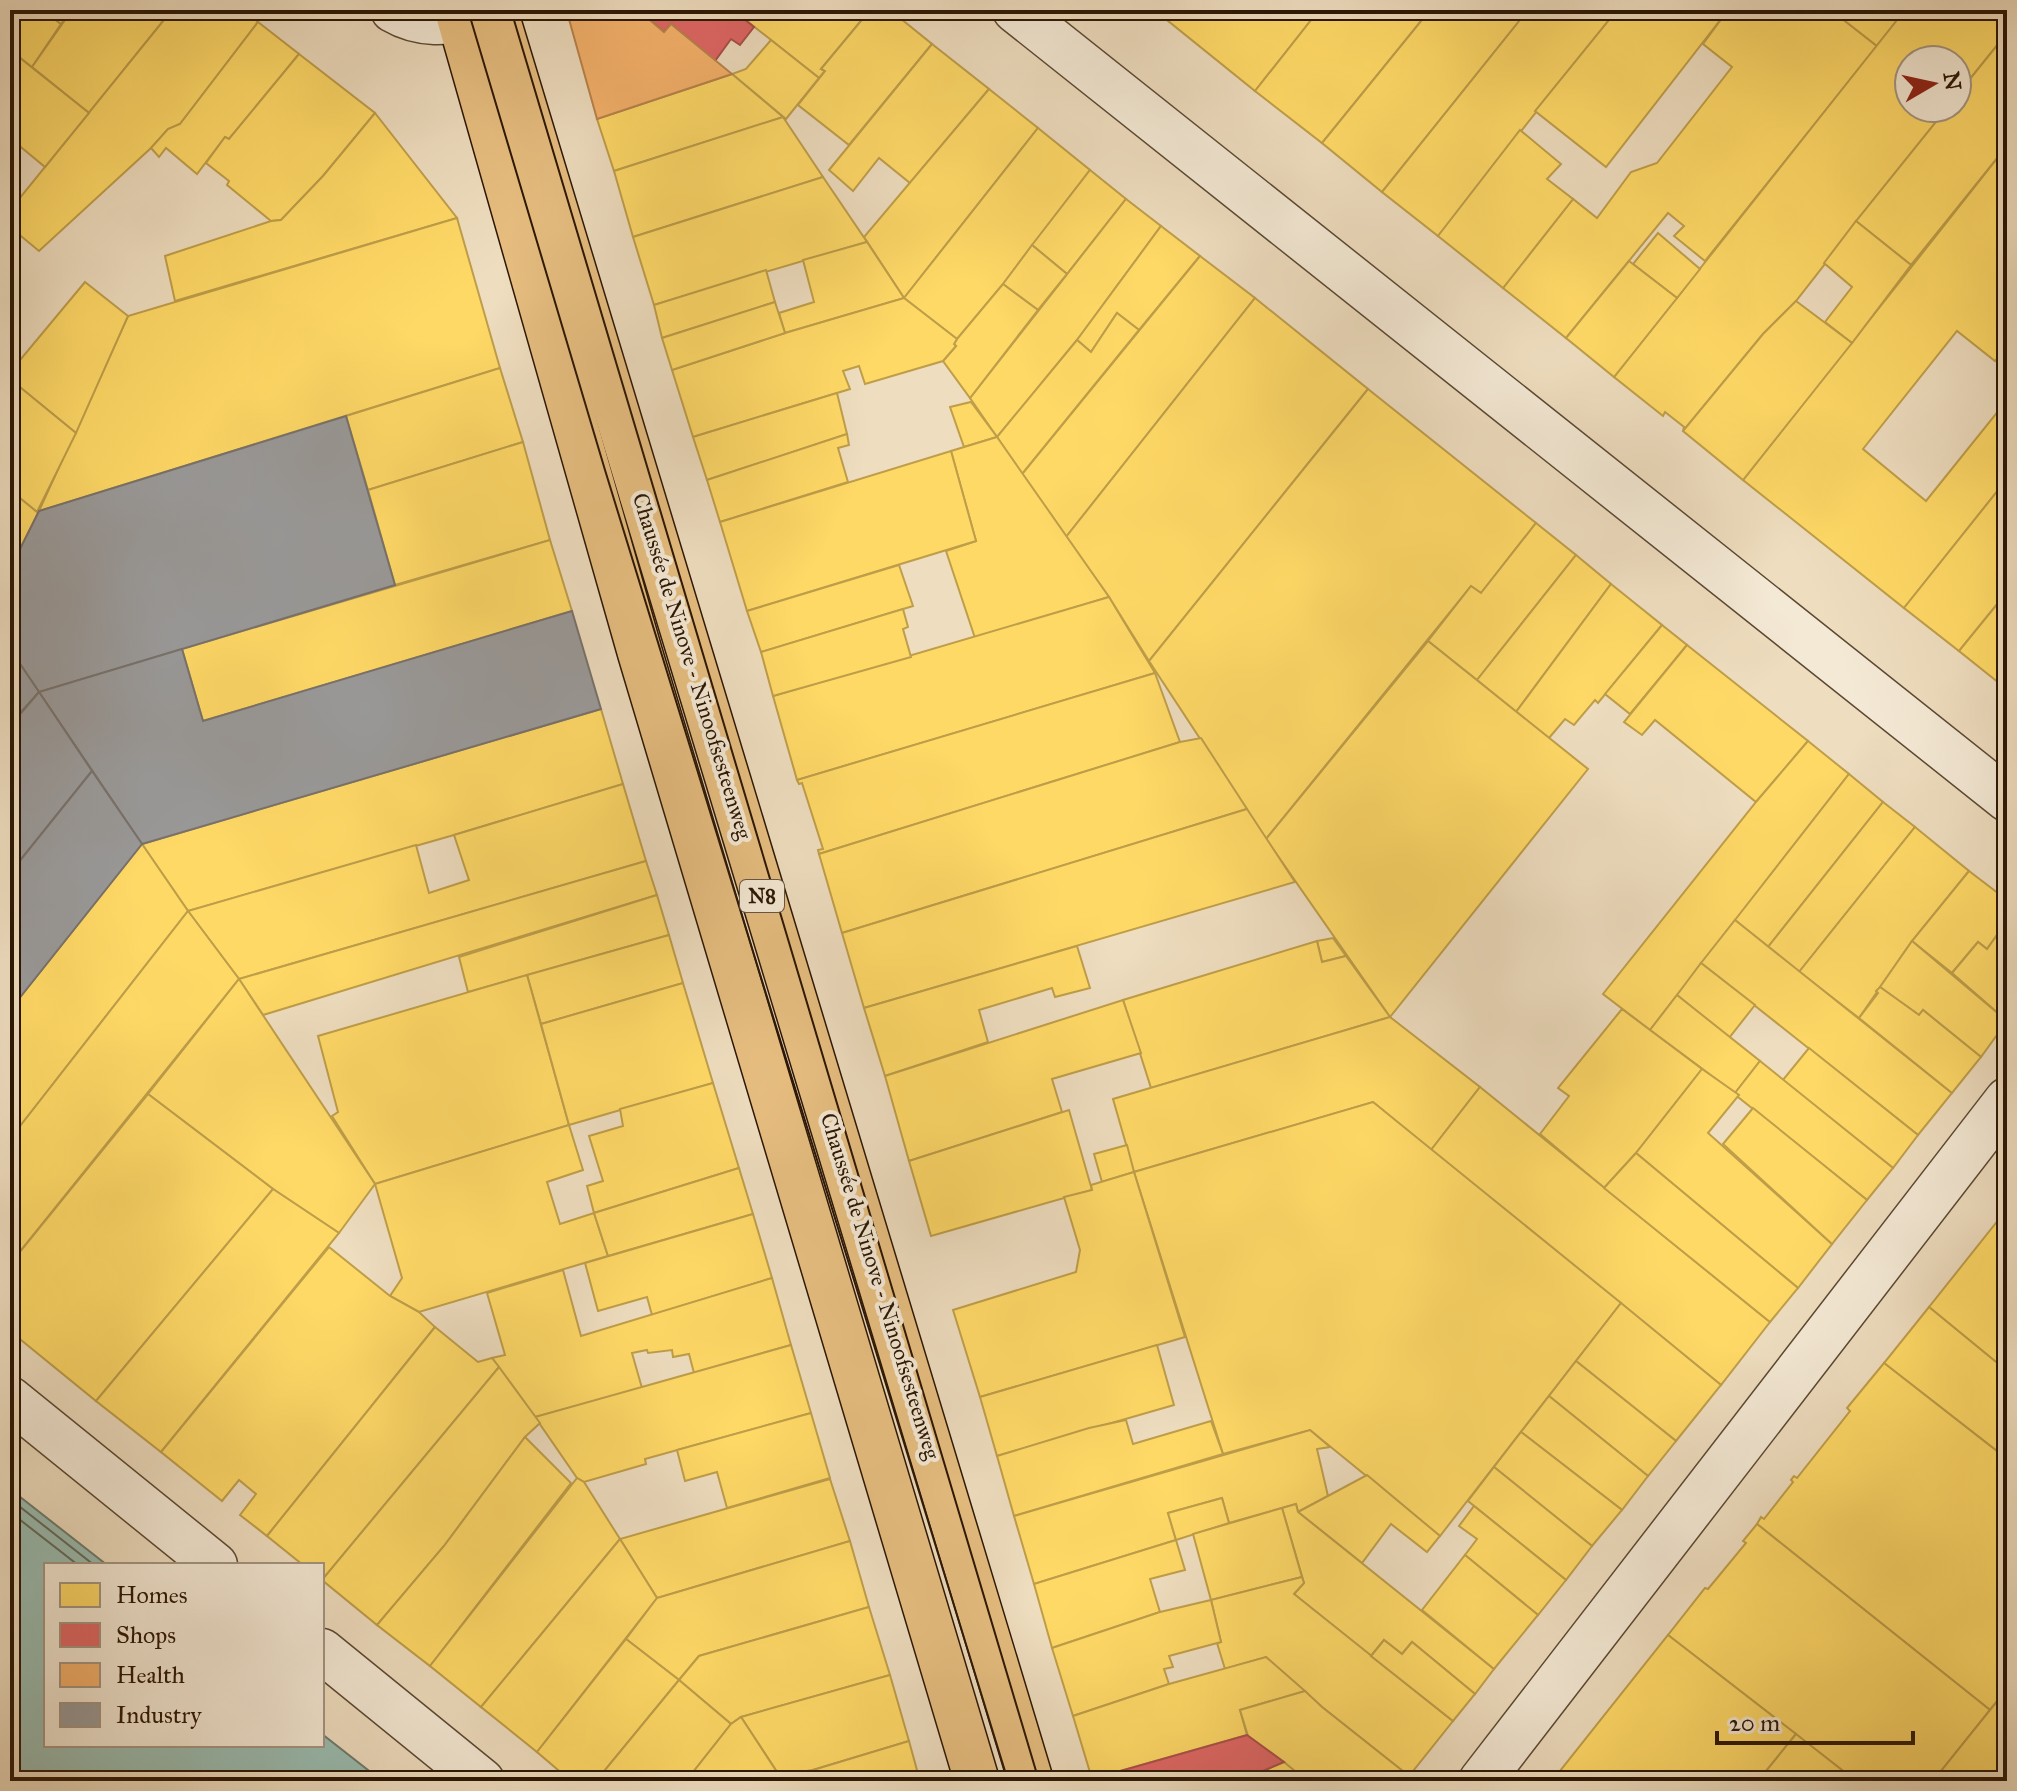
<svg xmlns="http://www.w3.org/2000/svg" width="2017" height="1791" font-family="'IM FELL Great Primer',serif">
<rect width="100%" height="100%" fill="#eeddbf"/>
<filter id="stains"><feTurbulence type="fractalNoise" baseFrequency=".0025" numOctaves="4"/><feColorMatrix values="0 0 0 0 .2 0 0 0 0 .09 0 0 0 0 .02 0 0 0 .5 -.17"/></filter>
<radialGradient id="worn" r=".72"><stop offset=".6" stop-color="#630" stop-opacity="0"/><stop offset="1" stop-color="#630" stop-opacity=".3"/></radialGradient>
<path fill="#99bcb1" stroke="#6d7a6c" stroke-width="2" d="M 10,1489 L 107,1565 L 46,1565 L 46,1745 L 322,1745 L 322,1734 L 382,1781 L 20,1781 L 10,1767 Z"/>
<g fill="#ffd966" stroke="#bf9e49" stroke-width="2">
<path d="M 10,10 L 43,10 L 61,24 L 32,67 L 10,50 Z"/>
<path d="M 43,10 L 72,10 L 61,24 Z"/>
<path d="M 72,10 L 172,10 L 89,113 L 32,67 Z"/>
<path d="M 172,10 L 243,10 L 258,22 L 180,124 L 168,129 L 151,148 L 39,251 L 10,227 L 10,210 Z"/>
<path d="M 748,10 L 870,10 L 821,69 L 825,71 L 819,78 L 742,17 Z"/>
<path d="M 870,10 L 890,10 L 932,44 L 849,145 L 798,105 L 825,71 L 821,69 Z"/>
<path d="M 1167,10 L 1319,10 L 1255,91 L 1162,16 Z"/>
<path d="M 1319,10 L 1430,10 L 1322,143 L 1255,91 Z"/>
<path d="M 1430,10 L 1528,10 L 1382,192 L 1322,143 Z"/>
<path d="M 1528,10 L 1617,10 L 1438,236 L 1382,192 Z"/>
<path d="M 1617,10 L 1728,10 L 1606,167 L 1535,111 Z"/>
<path d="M 1728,10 L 1831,10 L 1877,46 L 1705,261 L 1674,236 L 1684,226 L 1668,213 L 1566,338 L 1503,288 L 1573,199 L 1597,218 L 1631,172 L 1657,163 L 1732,67 L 1703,44 Z"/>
<path d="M 1831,10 L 1905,10 L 1877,46 Z"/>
<path d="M 1905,10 L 1987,10 L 2007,26 L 2007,33 L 1957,95 L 1957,60 L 1909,60 L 1909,108 L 1947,108 L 1796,301 L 1763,334 L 1683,431 L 1684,427 L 1665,412 L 1663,416 L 1614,377 Z"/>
<path d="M 258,22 L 299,54 L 229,139 L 225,137 L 197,174 L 166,148 L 159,157 L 151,148 L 168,129 L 180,124 Z"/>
<path d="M 2007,33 L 2007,146 L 1911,265 L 1856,221 L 1947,108 L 1957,108 L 1957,95 Z"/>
<path d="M 771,40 L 819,78 L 786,119 L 732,74 L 746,69 Z"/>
<path d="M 932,44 L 989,89 L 910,183 L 879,158 L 853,191 L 829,170 Z"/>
<path d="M 10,50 L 89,113 L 45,167 L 10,138 Z"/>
<path d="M 299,54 L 375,113 L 323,176 L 281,220 L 271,221 L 227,185 L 229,181 L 206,163 L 225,137 L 229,139 Z"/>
<path d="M 732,74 L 783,117 L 614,171 L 597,119 Z"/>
<path d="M 989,89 L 1038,128 L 904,298 L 864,237 Z"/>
<path d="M 375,113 L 457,218 L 175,301 L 165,256 L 271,221 L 281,220 L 323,176 Z"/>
<path d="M 783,117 L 823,177 L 633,237 L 614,171 Z"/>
<path d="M 1038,128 L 1090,170 L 1003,284 L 957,339 L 904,298 Z"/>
<path d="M 1520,130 L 1561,164 L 1547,179 L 1573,199 L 1503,288 L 1438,236 Z"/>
<path d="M 2007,146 L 2007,346 L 1995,361 L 1957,331 L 1863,449 L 1926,501 L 2007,400 L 2007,479 L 1904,608 L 1743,480 Z"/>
<path d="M 1090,170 L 1126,199 L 1067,274 L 1032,245 Z"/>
<path d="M 823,177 L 867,242 L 654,305 L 633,237 Z"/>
<path d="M 1126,199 L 1161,226 L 1077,340 L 997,437 L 970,398 Z"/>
<path d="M 457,218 L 500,368 L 39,511 L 128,316 Z"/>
<path d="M 1856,221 L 1911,265 L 1852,343 L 1825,322 L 1852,287 L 1824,263 Z"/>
<path d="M 1161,226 L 1200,256 L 1139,330 L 1117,313 L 1091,352 L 1077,340 Z"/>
<path d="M 1658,233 L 1700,269 L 1677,298 L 1633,264 Z"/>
<path d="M 867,242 L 904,298 L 785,333 L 779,313 L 814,302 L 803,260 Z"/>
<path d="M 1032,245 L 1067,274 L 1038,310 L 1003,284 Z"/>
<path d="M 1200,256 L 1255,298 L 1066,537 L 1022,474 Z"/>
<path d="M 1629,261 L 1677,298 L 1614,377 L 1566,338 Z"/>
<path d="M 766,270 L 775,302 L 662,338 L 654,305 Z"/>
<path d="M 85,282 L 128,316 L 76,433 L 10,379 L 10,372 Z"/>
<path d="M 1003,284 L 1038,310 L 970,398 L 943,361 L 956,346 L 954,344 L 957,339 Z"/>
<path d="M 904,298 L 957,339 L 954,344 L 956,346 L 943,361 L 865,384 L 859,366 L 843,371 L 850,389 L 693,437 L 672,370 L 785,333 Z"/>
<path d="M 1255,298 L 1368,389 L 1149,661 L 1109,597 L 1066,537 Z"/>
<path d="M 1796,301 L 1852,343 L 1743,480 L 1683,431 L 1763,334 Z"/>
<path d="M 775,302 L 785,333 L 672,370 L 662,338 Z"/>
<path d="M 1117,313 L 1139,330 L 1022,474 L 997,437 L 1077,340 L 1091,352 Z"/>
<path d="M 500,368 L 523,442 L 368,490 L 346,416 Z"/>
<path d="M 10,379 L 76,433 L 37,512 L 10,490 Z"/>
<path d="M 1368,389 L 1536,523 L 1481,593 L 1471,586 L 1266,839 L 1149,661 Z"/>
<path d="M 837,393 L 847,434 L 707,480 L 693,437 Z"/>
<path d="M 971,402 L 997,437 L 964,447 L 950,407 Z"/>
<path d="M 847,434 L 849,445 L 838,448 L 848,482 L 720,522 L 707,480 Z"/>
<path d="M 997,437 L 1109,597 L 975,638 L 946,551 L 976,541 L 951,451 Z"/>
<path d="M 523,442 L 550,540 L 395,585 L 368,490 Z"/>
<path d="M 951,451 L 976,541 L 747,611 L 720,522 Z"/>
<path d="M 2007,479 L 2007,592 L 1959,651 L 1904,608 Z"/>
<path d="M 10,490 L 37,512 L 39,511 L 10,569 Z"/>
<path d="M 1536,523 L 1576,555 L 1477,680 L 1428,641 L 1471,586 L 1481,593 Z"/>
<path d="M 550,540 L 572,611 L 203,721 L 182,649 Z"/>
<path d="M 1576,555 L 1611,584 L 1516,712 L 1477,680 Z"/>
<path d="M 899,565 L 913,606 L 761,652 L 747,611 Z"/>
<path d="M 1611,584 L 1662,625 L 1598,703 L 1595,700 L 1574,725 L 1565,719 L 1549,738 L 1516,712 Z"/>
<path d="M 2007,592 L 2007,682 L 2004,687 L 1959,651 Z"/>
<path d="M 1109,597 L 1155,673 L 797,780 L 773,696 Z"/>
<path d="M 903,609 L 908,627 L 903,629 L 911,657 L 773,696 L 761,652 Z"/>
<path d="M 1662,625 L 1687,645 L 1630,714 L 1605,694 Z"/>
<path d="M 1428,641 L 1588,769 L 1390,1017 L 1266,839 Z"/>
<path d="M 1687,645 L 1808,741 L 1756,802 L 1655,720 L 1642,735 L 1624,722 Z"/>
<path d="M 1155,673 L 1180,742 L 819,854 L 818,850 L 823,849 L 802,783 L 799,784 L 797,780 Z"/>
<path d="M 601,709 L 623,784 L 454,835 L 188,911 L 142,844 Z"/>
<path d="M 1201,738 L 1247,809 L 842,933 L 819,854 L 1180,742 Z"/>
<path d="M 1808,741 L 1849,774 L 1650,1030 L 1603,994 L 1756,802 Z"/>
<path d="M 1849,774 L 1883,802 L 1768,947 L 1735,920 Z"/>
<path d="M 623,784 L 646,861 L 239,979 L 188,911 L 416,845 L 429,893 L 469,880 L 454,835 Z"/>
<path d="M 1883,802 L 1915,827 L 1799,972 L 1768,947 Z"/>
<path d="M 1247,809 L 1295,882 L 864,1008 L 842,933 Z"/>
<path d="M 1915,827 L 1969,871 L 1912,941 L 1859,1018 L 1799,972 Z"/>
<path d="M 142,844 L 188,911 L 10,1139 L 10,1010 Z"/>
<path d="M 646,861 L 657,895 L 263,1015 L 239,979 Z"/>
<path d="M 1969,871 L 2007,900 L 2007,921 L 1987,949 L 1978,942 L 1952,973 L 1912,941 Z"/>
<path d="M 657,895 L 669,935 L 468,992 L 459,957 Z"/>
<path d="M 188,911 L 239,979 L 10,1264 L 10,1139 Z"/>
<path d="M 1735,920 L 1952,1093 L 1918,1135 L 1701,963 Z"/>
<path d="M 2007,921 L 2007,1021 L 1952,973 L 1978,942 L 1987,949 Z"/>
<path d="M 669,935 L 683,983 L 541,1024 L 527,975 Z"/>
<path d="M 1333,938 L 1346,956 L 1322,962 L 1317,941 Z"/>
<path d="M 1317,941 L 1322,962 L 1346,956 L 1390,1017 L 1151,1088 L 1123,1000 Z"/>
<path d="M 1912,941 L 2007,1021 L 1981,1057 L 1923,1010 L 1919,1015 L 1880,987 Z"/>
<path d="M 1077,946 L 1090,988 L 1055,997 L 1052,988 L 979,1010 L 988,1042 L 885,1076 L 864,1008 Z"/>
<path d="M 1701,963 L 1755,1005 L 1729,1038 L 1677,995 Z"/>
<path d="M 527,975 L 569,1125 L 375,1184 L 332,1116 L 338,1112 L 318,1036 Z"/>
<path d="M 239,979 L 375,1184 L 339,1233 L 273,1189 L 148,1094 Z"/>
<path d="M 683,983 L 713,1083 L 569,1125 L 541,1024 Z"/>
<path d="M 1880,987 L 1919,1015 L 1923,1010 L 1981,1057 L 1952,1093 L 1859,1018 L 1878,993 L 1876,991 Z"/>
<path d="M 1677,995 L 1760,1061 L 1735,1093 L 1650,1030 Z"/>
<path d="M 1123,1000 L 1141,1053 L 1052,1079 L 1062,1112 L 909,1161 L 885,1076 Z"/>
<path d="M 1622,1009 L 1702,1069 L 1636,1153 L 1604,1188 L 1540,1134 L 1569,1096 L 1558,1088 Z"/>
<path d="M 1390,1017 L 1480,1087 L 1431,1150 L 1373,1102 L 1134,1172 L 1113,1099 Z"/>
<path d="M 1809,1048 L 1918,1135 L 1893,1168 L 1782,1081 Z"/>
<path d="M 1760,1061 L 1893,1168 L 1867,1200 L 1738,1097 L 1735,1093 Z"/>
<path d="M 1702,1069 L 1739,1095 L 1708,1133 L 1832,1244 L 1798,1288 L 1636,1153 Z"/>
<path d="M 713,1083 L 739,1168 L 594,1213 L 587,1186 L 603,1181 L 589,1136 L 623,1126 L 620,1109 Z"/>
<path d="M 1480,1087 L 1770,1322 L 1721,1385 L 1431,1150 Z"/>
<path d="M 148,1094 L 273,1189 L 96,1401 L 10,1331 L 10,1264 Z"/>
<path d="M 1373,1102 L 1621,1303 L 1440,1536 L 1310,1430 L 1223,1454 L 1134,1172 Z"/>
<path d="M 1753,1108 L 1867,1200 L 1832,1244 L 1723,1144 Z"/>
<path d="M 1069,1110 L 1092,1190 L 931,1236 L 909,1161 Z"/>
<path d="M 569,1125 L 583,1170 L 547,1182 L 560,1224 L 594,1213 L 608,1256 L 419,1312 L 390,1296 L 402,1278 L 375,1184 Z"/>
<path d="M 1127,1145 L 1134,1172 L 1102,1182 L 1094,1154 Z"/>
<path d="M 1636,1153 L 1798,1288 L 1770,1322 L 1604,1188 Z"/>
<path d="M 739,1168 L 753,1214 L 608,1256 L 594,1213 Z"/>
<path d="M 1134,1172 L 1185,1337 L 980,1397 L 953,1310 L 1076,1272 L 1080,1250 L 1064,1197 L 1092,1190 L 1091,1185 Z"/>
<path d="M 273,1189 L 339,1233 L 161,1452 L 96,1401 Z"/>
<path d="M 2007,1209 L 2007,1371 L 1929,1307 Z"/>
<path d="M 753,1214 L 772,1278 L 652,1315 L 647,1297 L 598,1311 L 585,1263 Z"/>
<path d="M 329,1247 L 390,1296 L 419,1312 L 435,1327 L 267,1536 L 240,1515 L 256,1494 L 239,1480 L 222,1501 L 161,1452 Z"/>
<path d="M 563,1270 L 581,1336 L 772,1278 L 791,1345 L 694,1373 L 689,1354 L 673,1357 L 672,1350 L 648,1353 L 647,1350 L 632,1353 L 642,1388 L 535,1417 L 492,1358 L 505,1355 L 487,1293 Z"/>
<path d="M 1621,1303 L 1721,1385 L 1676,1441 L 1576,1361 Z"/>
<path d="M 1929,1307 L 2007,1371 L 2007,1447 L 2001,1454 L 1884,1363 Z"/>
<path d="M 435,1327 L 478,1362 L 492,1358 L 499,1367 L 322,1580 L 322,1565 L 303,1565 L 267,1536 Z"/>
<path d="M 791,1345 L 811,1413 L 645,1459 L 646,1464 L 584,1482 L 577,1478 L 535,1417 Z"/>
<path d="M 1157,1345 L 1174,1405 L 997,1456 L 980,1397 Z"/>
<path d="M 1576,1361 L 1676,1441 L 1648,1476 L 1549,1396 Z"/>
<path d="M 1884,1363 L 2007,1459 L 2007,1689 L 1990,1710 L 1757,1524 L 1761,1517 L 1764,1519 L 1793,1482 L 1791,1480 L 1794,1476 L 1797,1478 L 1850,1411 L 1847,1408 Z"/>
<path d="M 499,1367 L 540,1423 L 525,1437 L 444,1546 L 377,1625 L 322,1580 Z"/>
<path d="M 1549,1396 L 1648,1476 L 1622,1510 L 1521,1432 Z"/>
<path d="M 811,1413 L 830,1478 L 727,1508 L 717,1472 L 685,1481 L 677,1450 Z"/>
<path d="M 1126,1420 L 1133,1444 L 1211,1421 L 1223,1454 L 1014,1516 L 997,1456 L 1089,1428 Z"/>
<path d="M 1310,1430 L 1330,1447 L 1317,1449 L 1328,1496 L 1298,1512 L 1296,1504 L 1229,1523 L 1222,1498 L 1168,1513 L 1176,1540 L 1034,1584 L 1014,1516 Z"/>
<path d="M 1521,1432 L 1622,1510 L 1592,1546 L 1494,1467 Z"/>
<path d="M 525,1437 L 571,1483 L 430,1666 L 377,1625 L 444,1546 Z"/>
<path d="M 1494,1467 L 1592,1546 L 1566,1580 L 1468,1501 Z"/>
<path d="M 1367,1475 L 1440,1536 L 1427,1552 L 1391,1524 L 1362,1563 L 1298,1512 Z"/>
<path d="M 577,1478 L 584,1482 L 620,1539 L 481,1707 L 430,1666 Z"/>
<path d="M 830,1479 L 850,1541 L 657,1598 L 620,1539 Z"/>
<path d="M 1222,1498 L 1229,1523 L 1176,1540 L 1168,1513 Z"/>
<path d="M 1296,1504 L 1298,1512 L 1494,1669 L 1475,1694 L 1412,1642 L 1402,1654 L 1384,1640 L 1371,1656 L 1294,1594 L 1304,1583 L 1282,1508 Z"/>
<path d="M 1474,1506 L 1566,1580 L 1538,1615 L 1465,1555 L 1477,1539 L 1459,1526 Z"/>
<path d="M 1282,1508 L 1302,1577 L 1211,1600 L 1193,1534 Z"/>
<path d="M 1757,1524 L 1990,1710 L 1933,1781 L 1856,1781 L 1668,1635 L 1705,1588 L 1708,1589 L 1746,1543 L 1743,1541 Z"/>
<path d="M 620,1539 L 657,1598 L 537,1752 L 481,1707 Z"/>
<path d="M 1176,1540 L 1185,1570 L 1150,1579 L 1160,1612 L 1052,1648 L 1034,1584 Z"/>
<path d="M 850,1541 L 869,1607 L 699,1656 L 679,1680 L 626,1639 L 657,1598 Z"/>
<path d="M 1465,1555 L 1538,1615 L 1494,1669 L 1422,1610 Z"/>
<path d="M 1302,1577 L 1304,1583 L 1294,1594 L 1453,1721 L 1409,1776 L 1322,1707 L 1266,1657 L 1225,1669 L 1217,1643 L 1221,1642 L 1211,1600 Z"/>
<path d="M 1211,1600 L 1221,1642 L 1169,1656 L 1173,1667 L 1164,1669 L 1169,1684 L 1073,1716 L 1052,1648 L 1160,1612 Z"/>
<path d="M 869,1607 L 890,1675 L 741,1717 L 731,1724 L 679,1680 L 699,1656 Z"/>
<path d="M 1668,1635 L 1796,1734 L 1758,1781 L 1552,1781 Z"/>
<path d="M 626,1639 L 679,1680 L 596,1781 L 571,1781 L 537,1752 Z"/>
<path d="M 1384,1640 L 1402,1654 L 1412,1642 L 1475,1694 L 1453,1721 L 1371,1656 Z"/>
<path d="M 1266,1657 L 1305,1691 L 1240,1710 L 1247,1735 L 1092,1779 L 1073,1716 L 1169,1684 Z"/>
<path d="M 890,1675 L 909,1741 L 813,1770 L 779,1775 L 741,1717 Z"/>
<path d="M 679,1680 L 731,1724 L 686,1781 L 596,1781 Z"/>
<path d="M 2007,1689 L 2007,1781 L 1933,1781 L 1990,1710 Z"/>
<path d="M 1305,1691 L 1322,1707 L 1409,1776 L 1405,1781 L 1307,1781 L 1248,1736 L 1240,1710 Z"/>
<path d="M 741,1717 L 779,1775 L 774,1781 L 686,1781 L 731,1724 Z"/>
<path d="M 1796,1734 L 1856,1781 L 1758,1781 Z"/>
<path d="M 909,1741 L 920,1781 L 817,1781 L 813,1770 Z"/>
<path d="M 1284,1762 L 1307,1781 L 1239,1781 Z"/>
</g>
<g fill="#e06666" stroke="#aa4e49" stroke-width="2">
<path d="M 638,10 L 733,10 L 754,27 L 740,45 L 731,39 L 715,61 L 671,24 L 664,32 Z"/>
<path d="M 1247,1735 L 1284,1762 L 1239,1781 L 1092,1781 L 1092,1779 Z"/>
</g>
<path fill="#f6b26b" stroke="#b9834c" stroke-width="2" d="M 569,10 L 638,10 L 664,32 L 671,24 L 732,74 L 597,119 L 567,12 Z"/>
<g fill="#999" stroke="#78726c" stroke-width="2">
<path d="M 346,416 L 395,585 L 39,692 L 10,649 L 10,569 L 39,511 Z"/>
<path d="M 572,611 L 601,709 L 142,844 L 39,692 L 182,649 L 203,721 Z"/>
<path d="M 10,649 L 39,692 L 21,712 L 10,701 Z"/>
<path d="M 39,692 L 92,771 L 10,873 L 10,726 Z"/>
<path d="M 92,771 L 142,844 L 10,1010 L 10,873 Z"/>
</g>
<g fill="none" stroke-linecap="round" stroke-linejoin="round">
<g stroke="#62695a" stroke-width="2">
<path d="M 10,1499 L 94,1565"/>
<path d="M 10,1512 L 78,1565"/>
</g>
<g stroke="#5c4833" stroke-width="47">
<g id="minor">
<path d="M 393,10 C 417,24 452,28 475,10"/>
<path d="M 1015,10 L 2007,799"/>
<path d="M 10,1399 L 215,1565"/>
<path d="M 322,1651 L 482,1781"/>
<path d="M 1481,1781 L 2007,1100"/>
</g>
</g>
<g stroke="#2b1604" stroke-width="47">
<g id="major">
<path d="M 457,10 L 640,653 L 977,1781"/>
<path d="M 495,10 L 1031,1781"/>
</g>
</g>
<use href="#minor" stroke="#f4e9d5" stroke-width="44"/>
<use href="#major" stroke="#e7be80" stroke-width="44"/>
<g stroke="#2b1604" stroke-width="2">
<path d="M 468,10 L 605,470 L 1008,1781"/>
<path d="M 511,10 L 1039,1781"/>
</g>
</g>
<g text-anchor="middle" stroke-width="8" stroke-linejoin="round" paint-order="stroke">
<rect fill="#f4e9d5" stroke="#675543" stroke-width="2" x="740" y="880" width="44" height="32" rx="6"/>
<g font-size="20" font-weight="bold" fill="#2b1604">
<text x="762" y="903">N8</text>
</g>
<g font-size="22" fill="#2b1604" stroke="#f4e9d5">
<text transform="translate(693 666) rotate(73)" y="8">Chaussée de Ninove - Ninoofsesteenweg</text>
<text transform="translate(881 1286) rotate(73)" y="8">Chaussée de Ninove - Ninoofsesteenweg</text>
</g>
</g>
<rect width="2017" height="1791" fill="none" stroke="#eeddbf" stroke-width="40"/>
<rect x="12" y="12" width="1993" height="1767" fill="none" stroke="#2b1604" stroke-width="4"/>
<rect x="20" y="20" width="1977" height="1751" fill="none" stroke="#2b1604" stroke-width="2"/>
<rect x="44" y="1563" width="280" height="184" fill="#f4e9d5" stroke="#a49581" stroke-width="2"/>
<rect x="60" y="1583" width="40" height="24" fill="#ffd966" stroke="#a49581" stroke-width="2"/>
<text x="116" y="1603" font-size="24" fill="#2b1604">Homes</text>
<rect x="60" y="1623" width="40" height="24" fill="#e06666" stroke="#a49581" stroke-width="2"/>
<text x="116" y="1643" font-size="24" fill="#2b1604">Shops</text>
<rect x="60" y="1663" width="40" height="24" fill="#f6b26b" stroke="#a49581" stroke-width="2"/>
<text x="116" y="1683" font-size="24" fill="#2b1604">Health</text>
<rect x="60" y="1703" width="40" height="24" fill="#999999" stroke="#a49581" stroke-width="2"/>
<text x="116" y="1723" font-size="24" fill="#2b1604">Industry</text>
<g transform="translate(1933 84) rotate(81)"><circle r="38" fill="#f4e9d5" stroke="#a49581" stroke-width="2"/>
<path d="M0-6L14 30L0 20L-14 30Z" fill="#8f2418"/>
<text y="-12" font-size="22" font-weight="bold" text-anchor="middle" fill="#2b1604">N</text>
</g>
<path d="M1717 1731v12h196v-12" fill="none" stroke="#2b1604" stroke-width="4"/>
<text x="1729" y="1731" font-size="24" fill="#2b1604" stroke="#f4e9d5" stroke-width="6" paint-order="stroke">20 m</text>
<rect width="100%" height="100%" filter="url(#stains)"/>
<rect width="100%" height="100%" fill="url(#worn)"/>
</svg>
